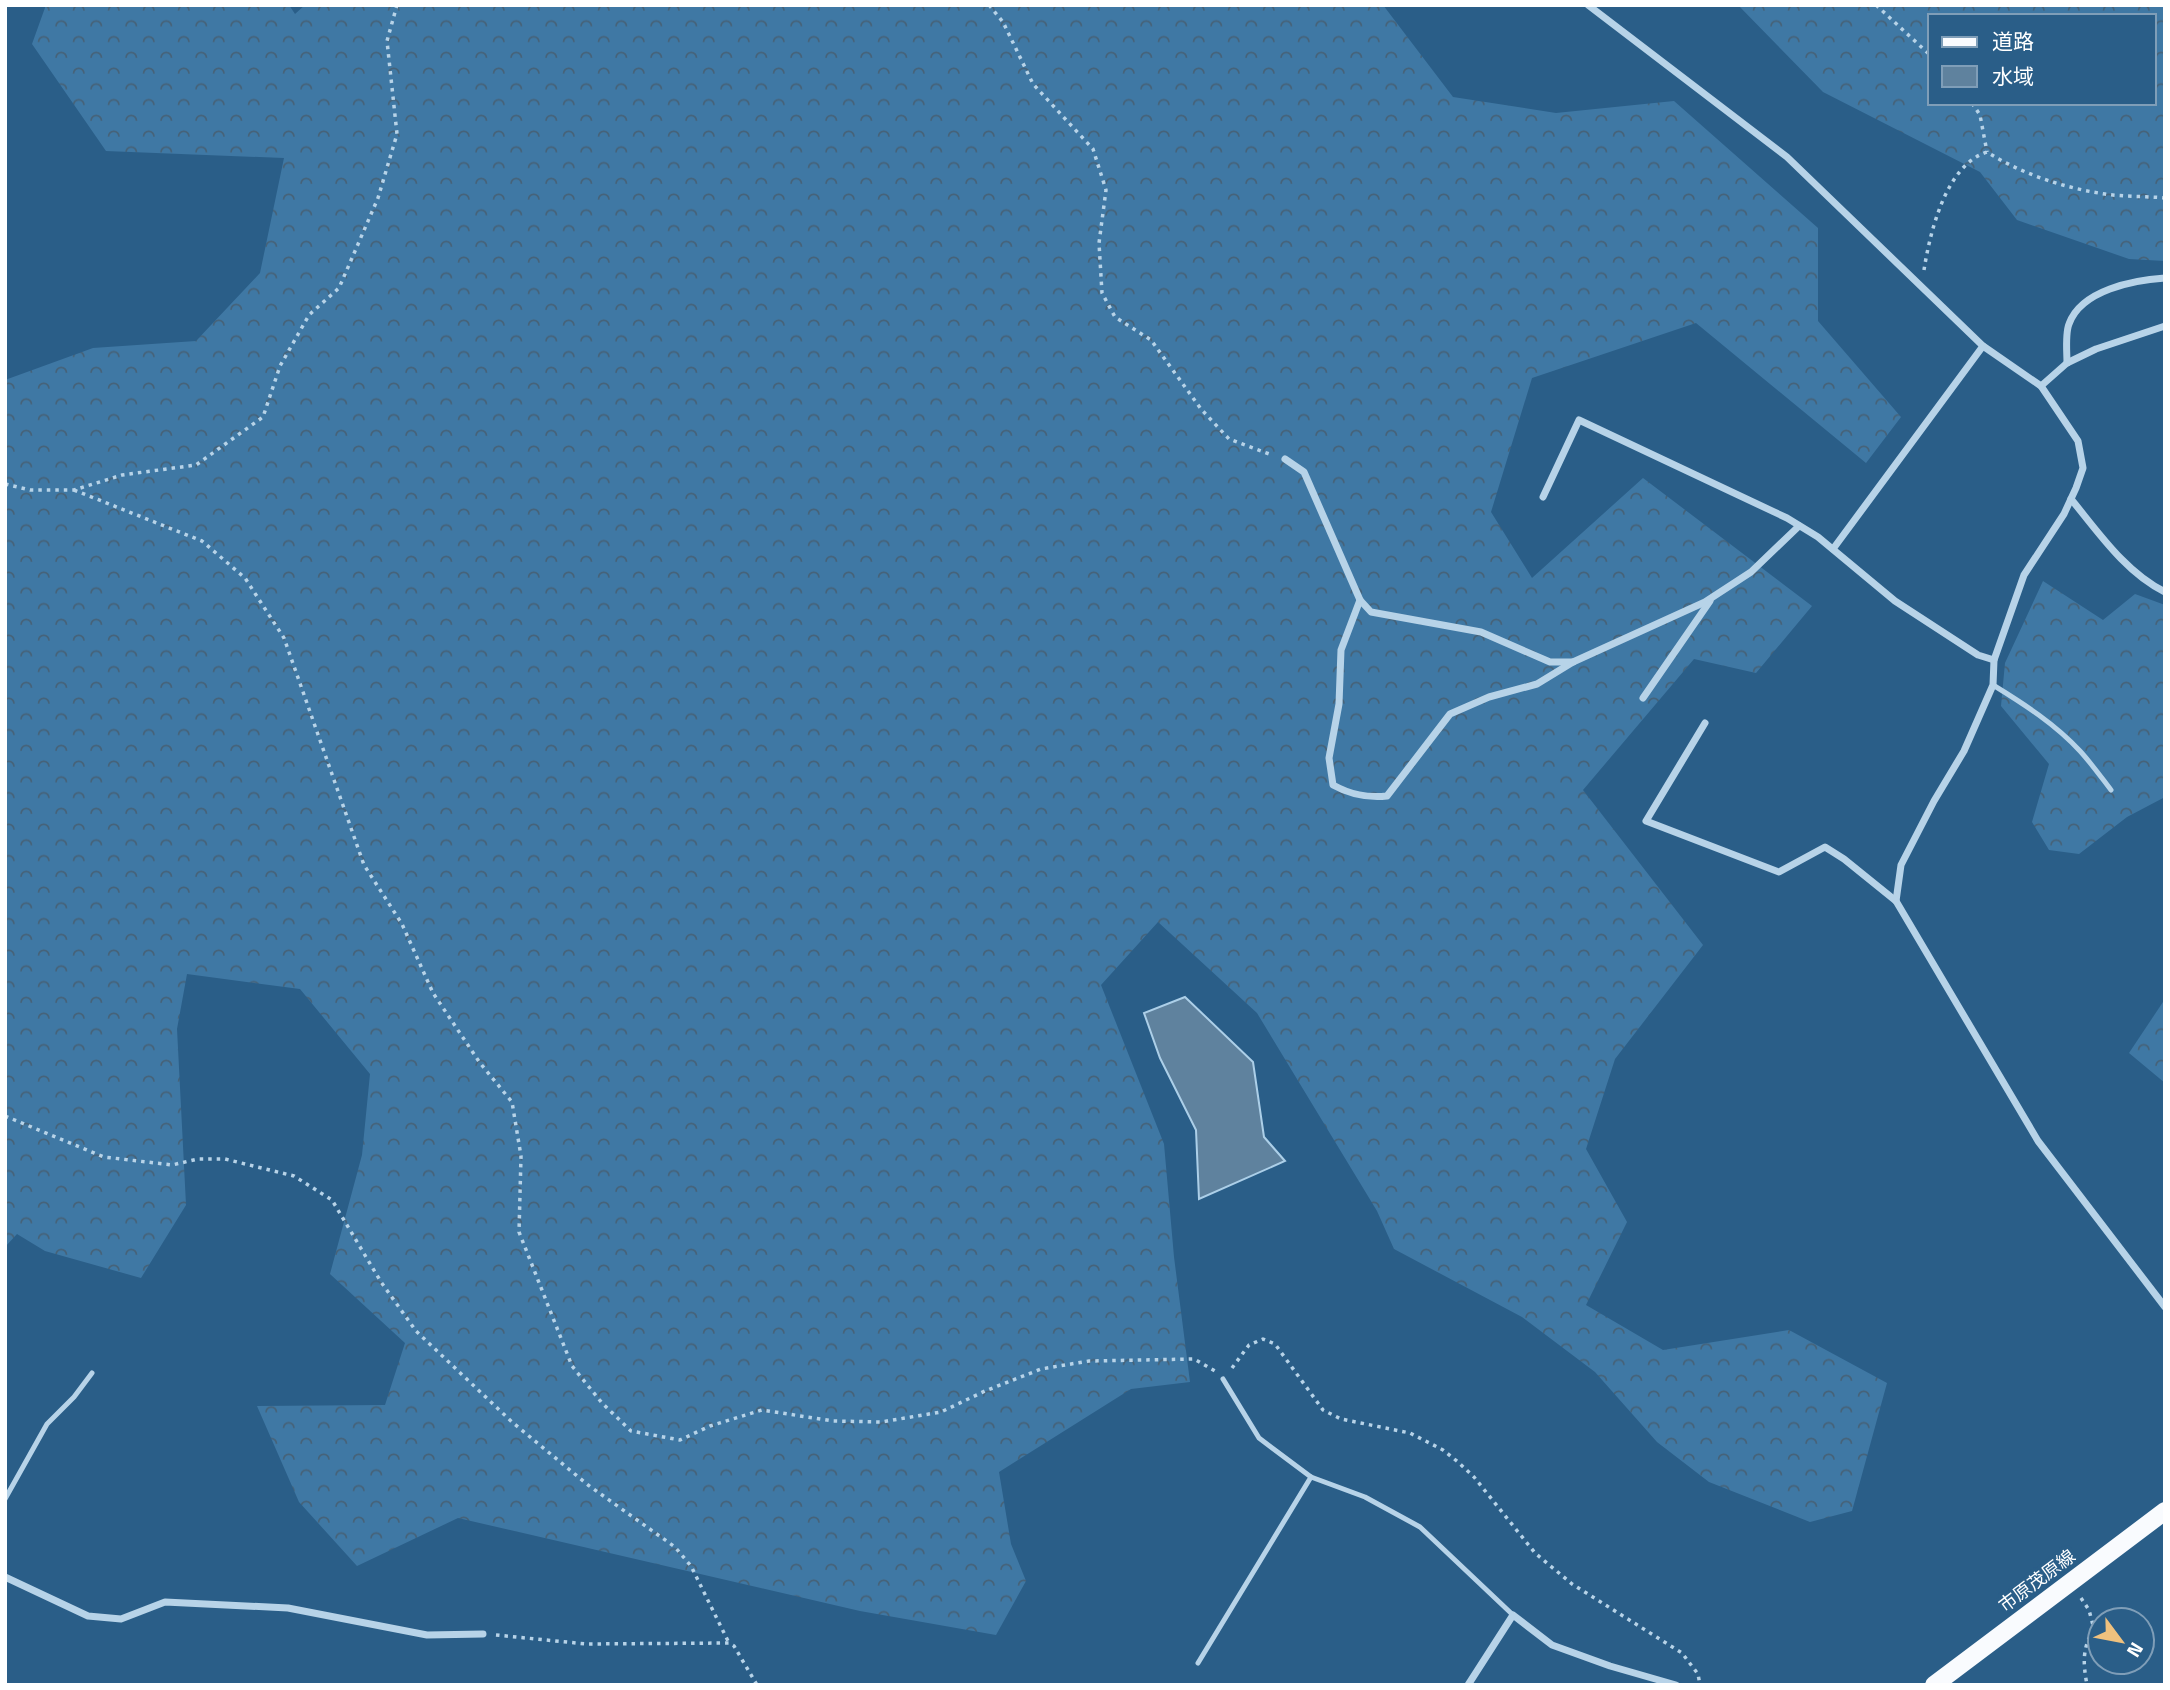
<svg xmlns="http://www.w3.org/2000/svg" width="2170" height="1690" font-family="'Titillium Web','Noto Sans JP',sans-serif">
<defs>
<pattern id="forest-crowns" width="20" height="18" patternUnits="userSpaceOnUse" patternTransform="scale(1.75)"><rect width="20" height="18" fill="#3f78a4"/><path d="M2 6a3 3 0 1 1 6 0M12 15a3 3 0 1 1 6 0" fill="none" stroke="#466278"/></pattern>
</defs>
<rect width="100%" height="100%" fill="#2a5e88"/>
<g fill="url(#forest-crowns)" fill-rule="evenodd">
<path d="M 46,5 L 289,5 L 295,14 L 305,5 L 1383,5 L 1453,97 L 1556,113 L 1674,101 L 1818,228 L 1818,321 L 1901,417 L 1866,463 L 1696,323 L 1532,378 L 1491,512 L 1532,578 L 1643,478 L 1812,606 L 1756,673 L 1694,659 L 1583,790 L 1703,945 L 1615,1059 L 1586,1149 L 1627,1222 L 1586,1305 L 1663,1350 L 1789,1330 L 1887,1383 L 1852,1511 L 1810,1522 L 1709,1482 L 1657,1442 L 1595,1372 L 1522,1317 L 1394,1249 L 1377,1211 L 1257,1013 L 1158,922 L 1101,985 L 1164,1144 L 1174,1257 L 1190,1382 L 1131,1389 L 999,1472 L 1011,1544 L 1026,1581 L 996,1635 L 860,1611 L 458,1518 L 357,1566 L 299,1502 L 257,1406 L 385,1405 L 405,1343 L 330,1274 L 362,1155 L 370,1074 L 300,989 L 187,974 L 177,1029 L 186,1205 L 141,1278 L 45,1251 L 17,1234 L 5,1247 L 5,380 L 93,348 L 196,341 L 260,273 L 284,158 L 106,151 L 32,44 Z"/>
<path d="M 1738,5 L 2165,5 L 2165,261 L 2129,259 L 2017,220 L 1980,172 L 1823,92 ZM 1930,16 L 2154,16 L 2154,103 L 1930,103 Z"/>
<path d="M 2043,581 L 2103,620 L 2135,594 L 2165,605 L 2165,797 L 2127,817 L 2079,854 L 2049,850 L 2032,822 L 2049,764 L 2001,706 L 2005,663 Z"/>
<path d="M 2165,999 L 2165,1083 L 2129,1053 Z"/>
</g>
<path fill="#5f829e" stroke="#accfe8" stroke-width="2" d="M 1185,997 L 1253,1062 L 1264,1137 L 1285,1161 L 1199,1199 L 1196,1130 L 1160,1058 L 1144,1013 Z"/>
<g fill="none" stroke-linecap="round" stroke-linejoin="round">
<g stroke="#b7d3e8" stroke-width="3.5" stroke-dasharray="3.5 5" stroke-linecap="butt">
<path d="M 989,5 L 1003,22 L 1033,84 L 1093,149 L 1106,190 L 1099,243 L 1102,293 L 1115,317 L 1151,340 L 1201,409 L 1229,439 L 1272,455"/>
<path d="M 1876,5 L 1930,55"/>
<path d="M 1972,103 L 1980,115 L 1987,152"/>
<path d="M 1924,270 C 1930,232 1946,165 1987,152 C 2022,174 2064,188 2105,194 C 2124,197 2145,196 2165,198"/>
<path d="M 5,484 L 30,490 L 74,490 L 122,475 L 196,465 L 263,417 L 280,366 L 309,315 L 339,288 L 378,198 L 397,134 L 387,41 L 397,5"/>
<path d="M 74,490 L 202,541 L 245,578 L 284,638 L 364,865 L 402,924 L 433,993 L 480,1063 L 512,1102 L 521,1156 L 519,1232 L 572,1366 L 602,1403 L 631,1431 L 680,1440 L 710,1426 L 762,1410 L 833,1421 L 881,1422 L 941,1412 L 985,1391 L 1041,1369 L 1089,1361 L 1194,1359 L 1215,1371"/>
<path d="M 5,1116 L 104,1157 L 172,1165 L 198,1159 L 225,1159 L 294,1176 L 332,1200 L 381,1282 L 416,1331 L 512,1422 L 588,1485 L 675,1547 L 691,1566 L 729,1643"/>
<path d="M 1232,1368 L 1249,1345 L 1263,1339 L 1275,1344 L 1323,1410 L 1341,1419 L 1410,1433 L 1443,1450 L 1458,1462 L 1474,1477 L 1535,1553 L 1572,1584 L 1682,1653 L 1698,1674 L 1700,1685"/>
<path d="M 2081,1598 L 2089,1610 L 2094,1629 C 2082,1648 2083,1663 2087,1685"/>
<path d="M 496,1635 L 586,1644 L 729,1643 L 734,1646 L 757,1685"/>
</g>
<g stroke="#b7d3e8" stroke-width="5">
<path d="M 1993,685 C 2024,704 2055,724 2080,751 C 2091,763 2101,777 2111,790"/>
<path d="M 1223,1379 L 1259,1438 L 1311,1477 L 1365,1497 L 1420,1527 L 1513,1615"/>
<path d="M 5,1499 L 47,1424 L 74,1397 L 92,1373"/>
<path d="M 1198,1663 L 1311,1477"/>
</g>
<g stroke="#b7d3e8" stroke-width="7">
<path d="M 1588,5 L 1787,157 L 1983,346 L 2041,386 L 2078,441 L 2083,468 L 2076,488 L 2064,514 L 2024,575 L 1994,660 L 1993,685 L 1964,751 L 1934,801 L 1901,865 L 1896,901 L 2038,1141 L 2165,1307"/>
<path d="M 2067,363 C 2067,352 2065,334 2069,324 C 2081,290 2134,280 2165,278"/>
<path d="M 2041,386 L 2067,363 L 2096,349 L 2165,326"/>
<path d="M 1285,459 L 1304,472 L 1360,600 L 1341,650 L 1339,704 L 1329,758 L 1333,785 C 1351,795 1367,798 1387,796 L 1450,714 L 1489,697 L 1537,684 L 1573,662 L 1705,602 L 1751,572 L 1799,526"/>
<path d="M 1543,497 L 1579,420 L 1787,518 L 1818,537 L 1895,601 L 1978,655 L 1994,660"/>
<path d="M 2071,499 C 2098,532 2126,573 2165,592"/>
<path d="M 1833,549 L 1983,346"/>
<path d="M 1360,600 L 1371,612 L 1481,632 L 1550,662 L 1573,662"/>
<path d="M 1643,698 L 1710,601"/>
<path d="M 1705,723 L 1646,821 L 1779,872 L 1825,847 L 1844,859 L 1896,901"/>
<path d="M 5,1577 L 88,1616 L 121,1619 L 165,1602 L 288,1608 L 427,1635 L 483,1634"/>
<path d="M 1468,1685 L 1513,1615 L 1552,1645 L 1610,1666 L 1676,1685"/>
</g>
<path stroke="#f9fbfe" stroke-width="18" d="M 1934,1685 L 2165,1511"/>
</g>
<g text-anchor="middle" stroke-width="7" stroke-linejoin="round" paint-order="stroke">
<g font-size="18" fill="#fff" stroke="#2a5e88">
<text transform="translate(2037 1581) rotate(-37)" y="6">市原茂原線</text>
</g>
</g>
<rect width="2170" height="1690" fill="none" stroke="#ffffff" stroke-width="14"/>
<rect x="1928" y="14" width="228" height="91" fill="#2a5e88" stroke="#7f9eb8" stroke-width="2"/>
<rect x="1942" y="37" width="35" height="10" fill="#f9fbfe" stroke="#7f9eb8" stroke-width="2"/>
<text x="1992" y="49" font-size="21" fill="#ffffff">道路</text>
<rect x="1942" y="66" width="35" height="21" fill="#5f829e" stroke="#7f9eb8" stroke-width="2"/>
<text x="1992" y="84" font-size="21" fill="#ffffff">水域</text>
<g transform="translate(2121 1641) rotate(122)"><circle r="33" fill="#2a5e88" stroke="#7f9eb8" stroke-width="2"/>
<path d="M0-5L12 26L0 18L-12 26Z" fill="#efc17e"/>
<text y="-10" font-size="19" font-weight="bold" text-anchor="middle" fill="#ffffff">N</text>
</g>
</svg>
